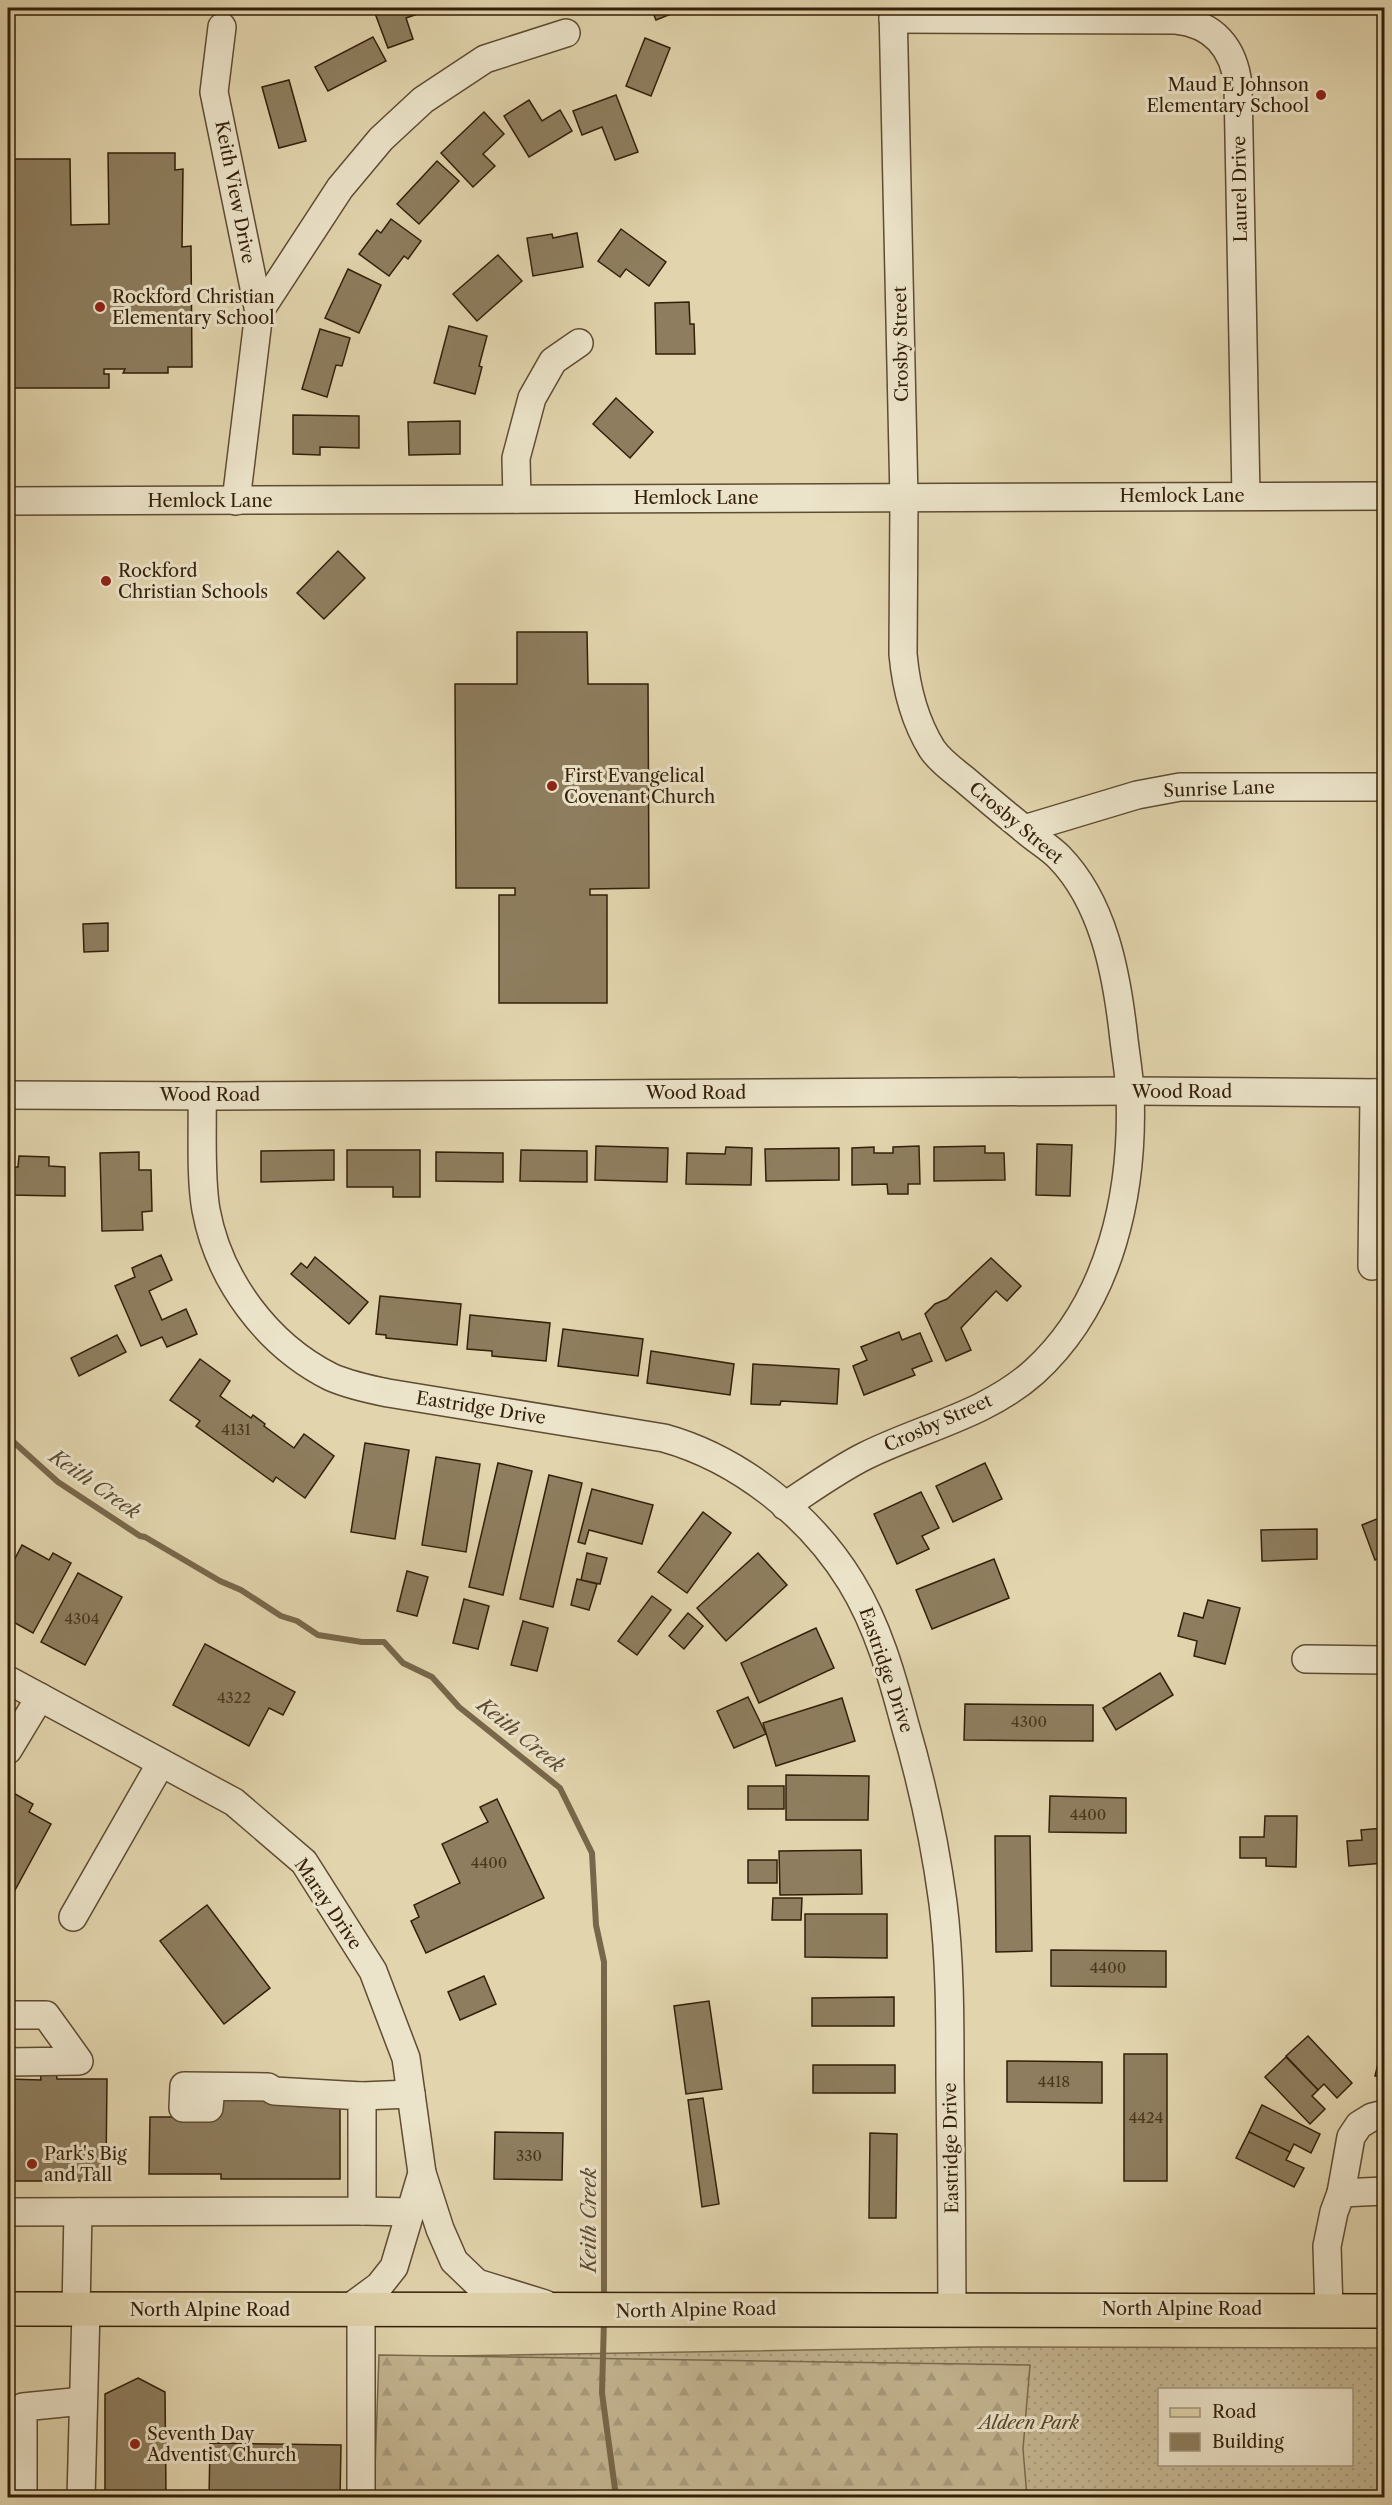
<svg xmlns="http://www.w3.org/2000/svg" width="1392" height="2505" font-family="'Libre Caslon Text',serif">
<defs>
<pattern id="grass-dots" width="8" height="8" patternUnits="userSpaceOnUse" patternTransform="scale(1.5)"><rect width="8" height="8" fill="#c4b692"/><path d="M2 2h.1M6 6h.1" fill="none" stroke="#a99c7d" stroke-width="1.8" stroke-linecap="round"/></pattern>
<pattern id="forest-firs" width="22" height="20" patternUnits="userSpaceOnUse" patternTransform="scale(1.5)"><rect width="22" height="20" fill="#c4b692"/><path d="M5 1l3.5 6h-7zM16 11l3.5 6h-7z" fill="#a99c7d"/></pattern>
</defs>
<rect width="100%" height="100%" fill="#e2d5ae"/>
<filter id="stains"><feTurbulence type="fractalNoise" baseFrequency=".00333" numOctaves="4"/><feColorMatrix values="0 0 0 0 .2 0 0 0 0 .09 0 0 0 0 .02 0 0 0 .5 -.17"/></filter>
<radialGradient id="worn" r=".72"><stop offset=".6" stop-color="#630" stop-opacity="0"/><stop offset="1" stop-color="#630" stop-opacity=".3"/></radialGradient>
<path fill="url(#grass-dots)" stroke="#7c6a4e" stroke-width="1.5" fill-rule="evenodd" d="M 979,2347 L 1384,2348 L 1384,2497 L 392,2497 L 392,2357 ZM 1160,2390 L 1352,2390 L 1352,2464 L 1160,2464 Z"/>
<path fill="url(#forest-firs)" stroke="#7c6a4e" stroke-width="1.5" d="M 379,2355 L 1030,2365 L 1023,2449 L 1027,2497 L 374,2498 Z"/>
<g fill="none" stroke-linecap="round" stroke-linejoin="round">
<g stroke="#78674a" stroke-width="6">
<path d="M 8,1437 L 58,1482 L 140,1536 L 145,1537 L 220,1581 L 241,1590 L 281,1616 L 297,1621 L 318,1635 L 362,1642 L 384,1642 L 403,1663 L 432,1677 L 459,1707 L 560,1788 L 592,1853 L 596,1925 L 604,1962 L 604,2301"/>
<path d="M 604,2320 L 602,2393 L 615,2489 L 620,2498"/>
</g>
</g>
<g fill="#8e7e5f" stroke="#331f09" stroke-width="1.5">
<path d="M 373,8 L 435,8 L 406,18 L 413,39 L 388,48 Z"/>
<path d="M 651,8 L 686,8 L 656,20 Z"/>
<path d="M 373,37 L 386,61 L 328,91 L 315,67 Z"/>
<path d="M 645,38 L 670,48 L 651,96 L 626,86 Z"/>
<path d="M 289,80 L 306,141 L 279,148 L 262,87 Z"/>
<path d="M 616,95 L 638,152 L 615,160 L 602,127 L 582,135 L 573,111 Z"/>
<path d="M 529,100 L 542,121 L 560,110 L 572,131 L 529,157 L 504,116 Z"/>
<path d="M 484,112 L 504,134 L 483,154 L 495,166 L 473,187 L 441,153 Z"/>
<path d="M 108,153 L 175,153 L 175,170 L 183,169 L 182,247 L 191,246 L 192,367 L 168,367 L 168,373 L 123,373 L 125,369 L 104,369 L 104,374 L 109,374 L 109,388 L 8,388 L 8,159 L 70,159 L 71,225 L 109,224 Z"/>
<path d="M 437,161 L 459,181 L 419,224 L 397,204 Z"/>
<path d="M 391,219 L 421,241 L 408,259 L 404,256 L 389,276 L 359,254 L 377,230 L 381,233 Z"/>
<path d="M 621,229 L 666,262 L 649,286 L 626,269 L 620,277 L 598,261 Z"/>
<path d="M 577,233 L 583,267 L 533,276 L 527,238 L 552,234 L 553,238 Z"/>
<path d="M 498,255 L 522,281 L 477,321 L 453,294 Z"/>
<path d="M 348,269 L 381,285 L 359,333 L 325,318 Z"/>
<path d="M 689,302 L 690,324 L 694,324 L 695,354 L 656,354 L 655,303 Z"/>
<path d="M 449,326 L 487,336 L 479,366 L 482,367 L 475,394 L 434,383 Z"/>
<path d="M 320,329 L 350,338 L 342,366 L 336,365 L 327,397 L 302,389 Z"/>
<path d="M 616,398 L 653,432 L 630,458 L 593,424 Z"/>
<path d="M 293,415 L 359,416 L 359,448 L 320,447 L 320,455 L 293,454 Z"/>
<path d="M 460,421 L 460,454 L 409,455 L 408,422 Z"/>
<path d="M 338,551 L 365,578 L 324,619 L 297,593 Z"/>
<path d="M 517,632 L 587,632 L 588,684 L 648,684 L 649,888 L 590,889 L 590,895 L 607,895 L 607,1003 L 499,1003 L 499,895 L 515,895 L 515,888 L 456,888 L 455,684 L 517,684 Z"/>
<path d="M 108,923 L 108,951 L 84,952 L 83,924 Z"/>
<path d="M 1037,1144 L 1072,1145 L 1070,1196 L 1036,1195 Z"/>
<path d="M 596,1146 L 668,1148 L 667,1182 L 595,1180 Z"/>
<path d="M 919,1146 L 920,1184 L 908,1184 L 908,1194 L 888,1194 L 887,1184 L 852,1185 L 852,1148 L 874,1147 L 874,1153 L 893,1153 L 893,1147 Z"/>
<path d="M 985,1146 L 985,1153 L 1004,1153 L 1005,1180 L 934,1181 L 934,1147 Z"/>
<path d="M 726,1147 L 752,1148 L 751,1185 L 686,1184 L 687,1153 L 725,1154 Z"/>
<path d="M 839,1148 L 839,1180 L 766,1181 L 765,1149 Z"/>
<path d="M 334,1150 L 334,1180 L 261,1182 L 261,1151 Z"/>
<path d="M 347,1150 L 420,1150 L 420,1197 L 393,1197 L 393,1187 L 347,1187 Z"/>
<path d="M 521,1150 L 587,1151 L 587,1182 L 520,1181 Z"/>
<path d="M 139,1152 L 139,1170 L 151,1170 L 152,1211 L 142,1212 L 143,1230 L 102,1231 L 100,1153 Z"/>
<path d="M 436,1152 L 503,1153 L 503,1182 L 436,1181 Z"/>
<path d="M 19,1156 L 49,1157 L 49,1166 L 65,1167 L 65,1196 L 8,1195 L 8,1167 L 18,1167 Z"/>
<path d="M 161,1255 L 172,1280 L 149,1291 L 162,1320 L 186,1309 L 197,1334 L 167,1347 L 162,1337 L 141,1346 L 115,1286 L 135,1277 L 132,1268 Z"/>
<path d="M 315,1257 L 368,1302 L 349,1324 L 291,1274 L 301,1263 L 307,1268 Z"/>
<path d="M 991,1258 L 1021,1286 L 1007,1301 L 996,1291 L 961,1328 L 971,1350 L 946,1361 L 925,1314 L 935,1304 L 947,1299 Z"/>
<path d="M 380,1296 L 461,1304 L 457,1345 L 386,1338 L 386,1335 L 376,1334 Z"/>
<path d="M 470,1315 L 550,1323 L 546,1361 L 492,1356 L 492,1351 L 467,1349 Z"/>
<path d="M 563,1329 L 643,1339 L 638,1376 L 558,1366 Z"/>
<path d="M 899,1332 L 902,1340 L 920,1333 L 932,1361 L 912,1369 L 915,1375 L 864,1395 L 853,1366 L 867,1360 L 861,1347 Z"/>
<path d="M 117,1335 L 126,1352 L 79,1376 L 71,1358 Z"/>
<path d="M 651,1351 L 734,1364 L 730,1395 L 647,1383 Z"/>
<path d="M 200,1359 L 230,1381 L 220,1396 L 251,1418 L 253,1415 L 265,1424 L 264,1426 L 294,1448 L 304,1434 L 334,1456 L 305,1498 L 276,1477 L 273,1482 L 196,1426 L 200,1421 L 170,1400 Z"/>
<path d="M 753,1364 L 839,1369 L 837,1404 L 781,1401 L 780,1405 L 751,1404 Z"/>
<path d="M 365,1443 L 409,1450 L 395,1539 L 351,1532 Z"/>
<path d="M 436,1457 L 480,1464 L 466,1552 L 422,1545 Z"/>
<path d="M 498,1463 L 532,1471 L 503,1595 L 469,1587 Z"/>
<path d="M 985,1463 L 1002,1499 L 953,1522 L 936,1486 Z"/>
<path d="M 549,1475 L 582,1483 L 553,1607 L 520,1599 Z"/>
<path d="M 592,1489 L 653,1505 L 642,1544 L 589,1530 L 585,1544 L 578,1542 Z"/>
<path d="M 921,1492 L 939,1528 L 922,1536 L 929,1549 L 897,1564 L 874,1514 Z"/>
<path d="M 703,1512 L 731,1533 L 687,1593 L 658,1572 Z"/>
<path d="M 1384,1516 L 1384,1556 L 1375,1560 L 1362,1525 Z"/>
<path d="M 1317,1529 L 1317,1559 L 1262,1561 L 1261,1530 Z"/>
<path d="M 22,1545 L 49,1560 L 53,1553 L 71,1563 L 33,1633 L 8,1619 L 8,1572 Z"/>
<path d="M 587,1553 L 607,1558 L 600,1584 L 581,1580 Z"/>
<path d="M 758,1553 L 787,1585 L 726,1641 L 697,1608 Z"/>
<path d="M 994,1559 L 1009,1598 L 932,1629 L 916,1590 Z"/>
<path d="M 407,1571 L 428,1577 L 417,1616 L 397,1611 Z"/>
<path d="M 78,1573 L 122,1597 L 85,1665 L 41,1642 Z"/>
<path d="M 577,1579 L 597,1584 L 589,1610 L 571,1605 Z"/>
<path d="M 652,1596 L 671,1610 L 637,1655 L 618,1641 Z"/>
<path d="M 464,1599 L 489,1606 L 478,1649 L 453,1643 Z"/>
<path d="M 1208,1600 L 1240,1608 L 1225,1664 L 1194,1656 L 1197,1641 L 1178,1636 L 1184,1613 L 1203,1618 Z"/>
<path d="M 688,1613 L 703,1626 L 684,1649 L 669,1636 Z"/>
<path d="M 523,1621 L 548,1628 L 537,1671 L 511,1665 Z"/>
<path d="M 816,1628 L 834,1668 L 759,1703 L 741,1663 Z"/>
<path d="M 205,1644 L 295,1692 L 283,1715 L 269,1708 L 249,1746 L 173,1705 Z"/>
<path d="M 1160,1673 L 1173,1695 L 1116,1730 L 1103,1708 Z"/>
<path d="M 748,1697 L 766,1734 L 734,1748 L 717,1711 Z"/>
<path d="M 842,1698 L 855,1741 L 776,1766 L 763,1723 Z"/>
<path d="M 965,1704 L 1093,1705 L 1093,1741 L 964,1740 Z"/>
<path d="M 786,1775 L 869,1776 L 868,1820 L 786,1820 Z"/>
<rect x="748" y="1786" width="36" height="23"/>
<path d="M 8,1790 L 33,1804 L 29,1812 L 51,1824 L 8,1903 Z"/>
<path d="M 1050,1796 L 1126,1798 L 1126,1833 L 1049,1832 Z"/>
<path d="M 497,1799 L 544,1898 L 426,1953 L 411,1921 L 419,1917 L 414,1905 L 460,1883 L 442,1844 L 488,1822 L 480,1807 Z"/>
<path d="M 1265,1816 L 1297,1816 L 1296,1867 L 1266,1866 L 1266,1858 L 1240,1858 L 1240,1837 L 1264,1837 Z"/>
<path d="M 1384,1828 L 1384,1863 L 1349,1866 L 1347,1841 L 1362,1840 L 1361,1830 Z"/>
<path d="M 995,1836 L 1030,1836 L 1032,1951 L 996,1952 Z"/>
<path d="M 861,1850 L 862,1894 L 780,1895 L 779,1851 Z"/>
<rect x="748" y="1860" width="29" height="23"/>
<path d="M 773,1898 L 802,1898 L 801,1920 L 772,1920 Z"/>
<path d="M 207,1905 L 270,1988 L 224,2024 L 160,1941 Z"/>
<path d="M 805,1914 L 887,1914 L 887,1958 L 805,1957 Z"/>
<path d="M 1051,1950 L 1166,1951 L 1166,1987 L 1051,1986 Z"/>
<path d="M 484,1976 L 496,2004 L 460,2020 L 448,1992 Z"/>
<path d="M 894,1997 L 894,2026 L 812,2026 L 812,1998 Z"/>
<path d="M 709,2001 L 722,2089 L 686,2094 L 674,2006 Z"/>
<path d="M 1308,2036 L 1352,2083 L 1337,2098 L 1324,2084 L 1318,2090 L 1286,2056 Z"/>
<path d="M 1384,2039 L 1384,2078 L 1375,2076 Z"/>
<rect x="1124" y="2054" width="43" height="127"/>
<path d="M 1286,2057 L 1318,2090 L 1312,2096 L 1325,2109 L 1310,2124 L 1265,2077 Z"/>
<path d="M 1007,2061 L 1102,2062 L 1102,2103 L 1007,2102 Z"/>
<rect x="813" y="2065" width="82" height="28"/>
<path d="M 40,2069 L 56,2069 L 57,2079 L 107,2079 L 106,2171 L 95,2171 L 96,2181 L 8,2181 L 8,2079 L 41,2080 Z"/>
<path d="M 219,2091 L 340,2101 L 340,2179 L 221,2179 L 221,2174 L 149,2174 L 150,2117 L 219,2117 Z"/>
<path d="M 703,2098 L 719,2204 L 702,2207 L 688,2100 Z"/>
<path d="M 1262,2105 L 1320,2134 L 1311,2153 L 1294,2144 L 1290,2152 L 1249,2132 Z"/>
<path d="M 495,2132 L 563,2133 L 562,2180 L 494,2179 Z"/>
<path d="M 1249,2132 L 1290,2152 L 1286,2160 L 1304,2168 L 1294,2187 L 1236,2158 Z"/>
<path d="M 870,2133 L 897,2134 L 896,2218 L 869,2218 Z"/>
<path d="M 138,2378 L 165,2392 L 166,2495 L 161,2498 L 112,2498 L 105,2494 L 105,2394 Z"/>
<path d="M 210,2443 L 341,2445 L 340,2498 L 209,2498 Z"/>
</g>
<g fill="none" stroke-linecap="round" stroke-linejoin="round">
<g stroke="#5f4c32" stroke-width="30">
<g id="minor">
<path d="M 893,19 L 1176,20 C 1214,24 1234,48 1238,85 L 1246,496"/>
<path d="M 222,27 L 214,92 L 259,312 L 236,501"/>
<path d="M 259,312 L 340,188 L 381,139 L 423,100 L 485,59 L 566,33"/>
<path d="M 517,499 L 516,458 L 532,398 L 553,361 L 579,343"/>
<path d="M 8,501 L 1384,496"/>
<path d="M 1024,829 L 1137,795 L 1180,787 L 1384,787"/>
<path d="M 8,1095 L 223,1096 L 1130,1091 L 1384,1093"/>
<path d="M 202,1096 C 203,1131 200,1176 206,1210 C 219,1280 267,1345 331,1377 C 349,1385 368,1389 388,1393 L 664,1438 C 739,1459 810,1515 851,1582 C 878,1626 892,1676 905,1725 C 922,1783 935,1843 943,1903 C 950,1960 950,2019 950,2076 C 951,2153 952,2231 952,2308"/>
<path d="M 1372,1266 L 1374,1093"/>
<path d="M 785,1506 C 811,1489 837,1470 865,1456 C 921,1428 986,1415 1034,1372 C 1111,1302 1134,1192 1130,1092 C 1129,1072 1125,1051 1123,1031 C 1116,971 1103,902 1059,857 C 1049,847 1035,839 1024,829 C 1004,813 984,796 964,779 C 953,770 940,761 932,749 C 914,720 906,687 903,654 L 904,499 L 893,8"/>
<path d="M 1306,1659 L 1384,1660"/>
<path d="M 8,1680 L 234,1802 L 304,1862 L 373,1971 L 406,2058 L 422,2173 L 440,2229 L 454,2261 L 477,2283 L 545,2304"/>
<path d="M 8,1750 L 40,1697"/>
<path d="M 73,1917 L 161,1763"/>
<path d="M 8,2015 L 46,2015 L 79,2061 L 8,2062"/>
<path d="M 362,2096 L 411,2094"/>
<path d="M 1341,2193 L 1384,2191"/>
<path d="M 362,2211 L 411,2212"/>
<path d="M 8,2212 L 362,2211 L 362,2096 L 274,2091 L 268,2087 L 184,2086 L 183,2108 L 209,2108 L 211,2087"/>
<path d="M 76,2310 L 78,2212"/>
<path d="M 1329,2310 L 1327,2246 L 1334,2212 L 1341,2193 L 1351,2137 L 1359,2125 L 1372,2117 L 1384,2114"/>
<path d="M 345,2311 L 379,2286 L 394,2267 L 422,2173"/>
<path d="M 23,2498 L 23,2407 L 83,2401"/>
<path d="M 81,2498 L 86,2310"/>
<path d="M 361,2498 L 361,2311"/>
</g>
</g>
<g stroke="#331f09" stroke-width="36">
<path id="major" d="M 8,2309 C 467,2311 925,2308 1384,2311"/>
</g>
<use href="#minor" stroke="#ece4ca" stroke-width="27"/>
<use href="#major" stroke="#e2d5ae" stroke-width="33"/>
</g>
<g fill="#8f2418" stroke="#ece4ca" stroke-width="2">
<circle cx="1321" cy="95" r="6"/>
<circle cx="100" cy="307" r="6"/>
<circle cx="106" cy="581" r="6"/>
<circle cx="552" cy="786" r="6"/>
<circle cx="32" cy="2164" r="6"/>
<circle cx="135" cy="2444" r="6"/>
</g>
<g text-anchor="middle" stroke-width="6" stroke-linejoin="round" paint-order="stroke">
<g font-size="15" fill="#4a371e">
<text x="236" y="1435">4131</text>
<text x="82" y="1624">4304</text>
<text x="234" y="1703">4322</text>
<text x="1029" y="1727">4300</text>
<text x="1088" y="1820">4400</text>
<text x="489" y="1868">4400</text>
<text x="1108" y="1973">4400</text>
<text x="1054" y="2087">4418</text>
<text x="1146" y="2123">4424</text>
<text x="529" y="2161">330</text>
</g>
<g font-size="18" fill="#331f09" stroke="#ece4ca" text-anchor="start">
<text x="1309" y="91" text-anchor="end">Maud E Johnson<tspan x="1309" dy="21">Elementary School</tspan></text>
<text x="112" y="303">Rockford Christian<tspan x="112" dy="21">Elementary School</tspan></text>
<text x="118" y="577">Rockford<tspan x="118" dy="21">Christian Schools</tspan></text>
<text x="564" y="782">First Evangelical<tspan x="564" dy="21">Covenant Church</tspan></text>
<text x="44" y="2160">Park's Big<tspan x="44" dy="21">and Tall</tspan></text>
<text x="147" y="2440">Seventh Day<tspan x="147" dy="21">Adventist Church</tspan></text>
</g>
<g font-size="18" fill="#331f09" stroke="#ece4ca">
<text transform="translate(1240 189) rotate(-91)" y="6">Laurel Drive</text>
<text transform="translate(235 192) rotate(79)" y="6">Keith View Drive</text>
<text transform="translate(901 344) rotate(-91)" y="6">Crosby Street</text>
<text x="1182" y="502">Hemlock Lane</text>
<text x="696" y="504">Hemlock Lane</text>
<text x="210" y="507">Hemlock Lane</text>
<text transform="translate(1219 789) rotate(-2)" y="6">Sunrise Lane</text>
<text transform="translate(1016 823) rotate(40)" y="6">Crosby Street</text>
<text x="1182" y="1098">Wood Road</text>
<text x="696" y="1099">Wood Road</text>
<text x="210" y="1101">Wood Road</text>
<text transform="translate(481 1408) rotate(9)" y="6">Eastridge Drive</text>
<text transform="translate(938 1423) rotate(-24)" y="6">Crosby Street</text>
<text transform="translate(886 1670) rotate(71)" y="6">Eastridge Drive</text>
<text transform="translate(328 1904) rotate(56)" y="6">Maray Drive</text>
<text transform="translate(951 2148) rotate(-91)" y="6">Eastridge Drive</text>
<text x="1182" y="2315">North Alpine Road</text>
<text x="210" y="2316">North Alpine Road</text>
<text transform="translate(696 2310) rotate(-1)" y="6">North Alpine Road</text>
</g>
<g font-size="18" font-style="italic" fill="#57452b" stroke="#ece4ca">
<text x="1029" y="2429">Aldeen Park</text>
</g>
<g font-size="20" font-style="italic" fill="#5b492f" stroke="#ece4ca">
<text transform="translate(95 1484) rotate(35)" y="7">Keith Creek</text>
<text transform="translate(521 1735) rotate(39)" y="7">Keith Creek</text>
<text transform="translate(589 2220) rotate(-90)" y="7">Keith Creek</text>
</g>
</g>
<rect width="1392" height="2505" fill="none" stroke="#e2d5ae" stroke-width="30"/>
<rect x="9" y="9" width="1374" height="2487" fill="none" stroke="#331f09" stroke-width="3"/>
<rect x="15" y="15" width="1362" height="2475" fill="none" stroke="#331f09" stroke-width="1.5"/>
<rect x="1158" y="2388" width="195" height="78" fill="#ece4ca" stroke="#a2957d" stroke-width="1.5"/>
<rect x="1170" y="2408" width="30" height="9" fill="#e2d5ae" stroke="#a2957d" stroke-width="1.5"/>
<text x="1212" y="2418" font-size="18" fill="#331f09">Road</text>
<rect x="1170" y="2433" width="30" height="18" fill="#8e7e5f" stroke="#a2957d" stroke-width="1.5"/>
<text x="1212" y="2448" font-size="18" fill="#331f09">Building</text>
<rect width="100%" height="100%" filter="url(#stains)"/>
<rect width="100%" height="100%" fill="url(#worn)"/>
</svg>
